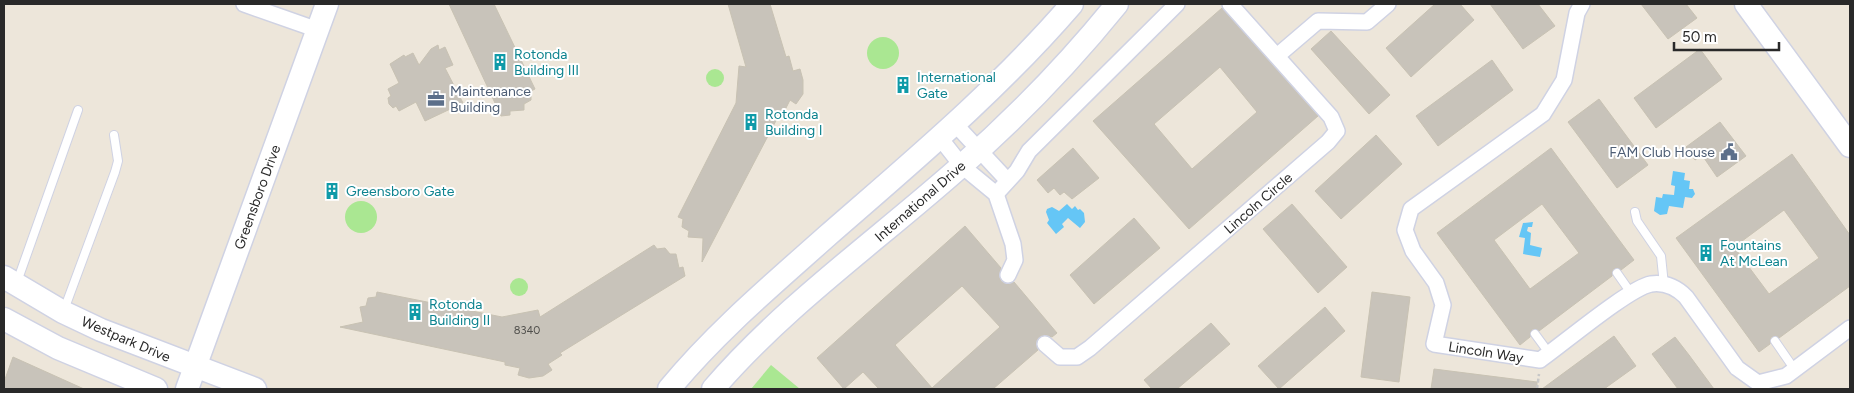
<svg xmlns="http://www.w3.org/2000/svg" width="1854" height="393" font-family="Figtree,sans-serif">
<rect width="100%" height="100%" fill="#ede6da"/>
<g fill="#aae792">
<circle cx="883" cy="53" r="16"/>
<circle cx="715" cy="78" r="9"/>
<circle cx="361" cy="217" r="16"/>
<circle cx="519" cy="287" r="9"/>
<path d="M 771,365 L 800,389 L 751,389 Z"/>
</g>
<g fill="#65c6f6">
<path d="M 1673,171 L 1685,173 L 1684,180 L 1690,181 L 1689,189 L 1693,189 L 1695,194 L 1692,198 L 1685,197 L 1683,208 L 1669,206 L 1667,214 L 1660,215 L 1654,211 L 1656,197 L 1662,198 L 1663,194 L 1674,195 L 1675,186 L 1671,185 Z"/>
<path d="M 1067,204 L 1072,209 L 1075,206 L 1078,210 L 1080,209 L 1084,213 L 1085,222 L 1080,228 L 1068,218 L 1062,224 L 1064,227 L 1056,234 L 1047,223 L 1049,220 L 1046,212 L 1047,209 L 1052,207 L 1059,211 Z"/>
<path d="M 1533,222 L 1532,227 L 1528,227 L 1527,231 L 1531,233 L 1530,245 L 1542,248 L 1540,257 L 1523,254 L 1525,238 L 1519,237 L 1523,223 Z"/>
</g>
<g fill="#c8c3ba" stroke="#c8c2b3" fill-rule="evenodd">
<path d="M 449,4 L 494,4 L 535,89 L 531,91 L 531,100 L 524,104 L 524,110 L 510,111 L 510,115 L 501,116 Z"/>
<path d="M 728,4 L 770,4 L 786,57 L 789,56 L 793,71 L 800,69 L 803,80 L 803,94 L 796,104 L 790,100 L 783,114 L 780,113 L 702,262 L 703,238 L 688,237 L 689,231 L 682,227 L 683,219 L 678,217 L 736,103 L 739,66 L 746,67 Z"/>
<path d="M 1435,4 L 1460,4 L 1474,20 L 1411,77 L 1386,48 Z"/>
<path d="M 1490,4 L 1538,4 L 1555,26 L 1523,49 Z"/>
<path d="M 1641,4 L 1686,4 L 1697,18 L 1668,39 Z"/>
<path d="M 1222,8 L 1318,116 L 1189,229 L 1093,121 ZM 1220,67 L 1257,112 L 1192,169 L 1154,124 Z"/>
<path d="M 1331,31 L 1390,95 L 1369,114 L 1311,49 Z"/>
<path d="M 438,45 L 439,50 L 445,47 L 453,65 L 445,68 L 463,103 L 425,121 L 416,102 L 399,111 L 396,106 L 393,108 L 389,104 L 388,98 L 391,96 L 388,89 L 399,83 L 390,64 L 404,55 L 405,57 L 413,53 L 419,65 L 431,49 Z"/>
<path d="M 1700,49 L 1722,79 L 1656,128 L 1634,98 Z"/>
<path d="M 1492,60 L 1513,90 L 1438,146 L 1416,116 Z"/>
<path d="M 1599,99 L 1648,165 L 1617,188 L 1568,122 Z"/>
<path d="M 1720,122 L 1746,156 L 1717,177 L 1702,155 L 1695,160 L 1686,147 Z"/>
<path d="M 1376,135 L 1402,164 L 1341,219 L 1315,191 Z"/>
<path d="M 1073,148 L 1099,178 L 1072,199 L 1064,192 L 1060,195 L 1054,188 L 1048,193 L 1037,180 Z"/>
<path d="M 1551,148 L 1634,260 L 1621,270 L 1613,269 L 1612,276 L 1539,331 L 1532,329 L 1530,337 L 1520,345 L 1437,233 ZM 1542,204 L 1579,253 L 1530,289 L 1494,240 Z"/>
<path d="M 1792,154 L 1850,235 L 1850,286 L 1779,338 L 1771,337 L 1770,344 L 1759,352 L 1676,238 ZM 1784,210 L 1819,258 L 1769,294 L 1734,247 Z"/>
<path d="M 1292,204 L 1347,267 L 1318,293 L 1263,229 Z"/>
<path d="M 1134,218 L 1160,248 L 1094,304 L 1070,275 Z"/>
<path d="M 965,226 L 1001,268 L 999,275 L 1001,281 L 1008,284 L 1014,282 L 1057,333 L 1052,337 L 1046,335 L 1038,338 L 1036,343 L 1038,350 L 993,389 L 879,389 L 863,372 L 844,389 L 817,358 ZM 962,286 L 1000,327 L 932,388 L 895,345 Z"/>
<path d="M 654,245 L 657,249 L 665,248 L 670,254 L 676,254 L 679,268 L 683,267 L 685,276 L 560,353 L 562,355 L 548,364 L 552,370 L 543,376 L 529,378 L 518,375 L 520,368 L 505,365 L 505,362 L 340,327 L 363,322 L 360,307 L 366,306 L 368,298 L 376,297 L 377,292 L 502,317 L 538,310 L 540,317 Z"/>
<path d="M 1372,292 L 1410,297 L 1399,382 L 1361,377 Z"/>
<path d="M 1325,307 L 1345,331 L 1279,389 L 1258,366 Z"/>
<path d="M 1211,323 L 1230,344 L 1177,389 L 1152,389 L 1144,380 Z"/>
<path d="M 1614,336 L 1636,366 L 1604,389 L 1542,389 Z"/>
<path d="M 1675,337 L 1689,355 L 1714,389 L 1678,389 L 1652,354 Z"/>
<path d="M 13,357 L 84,389 L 4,389 L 4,382 Z"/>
<path d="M 1434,369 L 1537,382 L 1537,389 L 1431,389 Z"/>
</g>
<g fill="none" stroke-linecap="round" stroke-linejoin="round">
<g stroke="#cfd2e3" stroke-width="10">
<g id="lane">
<path d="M 1635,212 L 1637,221 L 1661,256 L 1664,285"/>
<path d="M 1617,273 L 1631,293"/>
<path d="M 17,282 L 78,110"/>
<path d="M 64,310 L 115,172 L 118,161 L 114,135"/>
<path d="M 1535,334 L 1549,353"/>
<path d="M 1775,341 L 1795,370"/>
</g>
</g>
<g stroke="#cfd2e3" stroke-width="18">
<g id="street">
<path d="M 244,4 L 318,30"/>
<path d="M 1582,4 L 1577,13 L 1564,80 L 1543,114 L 1411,209 L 1405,230 L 1413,251 L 1436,283 L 1443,305 L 1434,344 L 1540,360 C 1563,344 1629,288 1651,284 C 1665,282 1677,288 1686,297 L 1737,368 L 1758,383 L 1786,376 L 1850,328"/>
<path d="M 1277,56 L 1318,21 L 1367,22 L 1388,4"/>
<path d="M 955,124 L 1007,180"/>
<path d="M 940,138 L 962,166 L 996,194 L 1013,244 L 1015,260 L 1008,275"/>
<path d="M 996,194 L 1017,171 L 1029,151 L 1177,4"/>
<path d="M 1045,344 L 1060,357 L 1077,357 L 1090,348 L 1328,142 L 1337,131 L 1331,117 L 1230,4"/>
</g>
</g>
<g stroke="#cfd2e3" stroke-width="25">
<g id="secondary">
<path d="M 1746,4 L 1850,146"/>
<path d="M 4,277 L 63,312 L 101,330 L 255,389"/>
<path d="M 4,319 L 58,348 L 156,389"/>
<path d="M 187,389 L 327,4"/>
<path d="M 669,389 C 716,332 772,285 827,236 C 913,161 997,91 1072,4"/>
<path d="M 713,389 C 783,307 879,239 960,167 C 1016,118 1070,62 1117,4"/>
</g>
</g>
<path stroke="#c7c7c7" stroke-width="2.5" stroke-dasharray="4 2.5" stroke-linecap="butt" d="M 1537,389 L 1539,374"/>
<use href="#lane" stroke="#fff" stroke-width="8"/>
<use href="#street" stroke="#fff" stroke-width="15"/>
<use href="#secondary" stroke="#fff" stroke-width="22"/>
</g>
<defs>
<g id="building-bare" transform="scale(1.35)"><path d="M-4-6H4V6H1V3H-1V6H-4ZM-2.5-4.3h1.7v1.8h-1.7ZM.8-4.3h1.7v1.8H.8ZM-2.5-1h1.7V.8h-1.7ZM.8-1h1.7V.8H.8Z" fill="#0f9aa8" stroke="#fff" stroke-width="2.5" paint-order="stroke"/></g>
<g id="office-bare" transform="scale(1.35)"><path d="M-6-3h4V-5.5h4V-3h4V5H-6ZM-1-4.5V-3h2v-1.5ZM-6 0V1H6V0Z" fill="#5c6f8a" stroke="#fff" stroke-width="2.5" paint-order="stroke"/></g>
<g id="civic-bare" transform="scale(1.35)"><path d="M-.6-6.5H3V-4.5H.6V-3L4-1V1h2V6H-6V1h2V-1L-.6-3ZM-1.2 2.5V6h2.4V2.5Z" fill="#5c6f8a" stroke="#fff" stroke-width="2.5" paint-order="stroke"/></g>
</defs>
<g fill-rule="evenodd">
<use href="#building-bare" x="500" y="62"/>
<use href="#building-bare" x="903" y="85"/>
<use href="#office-bare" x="436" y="99"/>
<use href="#building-bare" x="751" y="122"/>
<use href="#civic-bare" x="1729" y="152"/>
<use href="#building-bare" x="332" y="191"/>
<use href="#building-bare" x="1706" y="253"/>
<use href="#building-bare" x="415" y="312"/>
</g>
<g text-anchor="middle" stroke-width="4" stroke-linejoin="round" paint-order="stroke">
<g font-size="11" fill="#51504d">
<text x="527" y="334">8340</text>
</g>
<g font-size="14" fill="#0d838f" stroke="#fff" text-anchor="start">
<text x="514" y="59">Rotonda<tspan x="514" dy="16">Building III</tspan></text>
<text x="917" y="82">International<tspan x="917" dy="16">Gate</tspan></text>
<text x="765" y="119">Rotonda<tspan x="765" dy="16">Building I</tspan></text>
<text x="346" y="196">Greensboro Gate</text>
<text x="1720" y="250">Fountains<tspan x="1720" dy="16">At McLean</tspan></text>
<text x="429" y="309">Rotonda<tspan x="429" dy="16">Building II</tspan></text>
</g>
<g font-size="14" fill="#4e5e75" stroke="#fff" text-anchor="start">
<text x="450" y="96">Maintenance<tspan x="450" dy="16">Building</tspan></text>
<text x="1715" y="157" text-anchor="end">FAM Club House</text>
</g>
<g font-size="14" fill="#292929" stroke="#fff">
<text transform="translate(257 197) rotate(-70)" y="5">Greensboro Drive</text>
<text transform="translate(920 201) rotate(-41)" y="5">International Drive</text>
<text transform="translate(1258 203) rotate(-41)" y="5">Lincoln Circle</text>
<text transform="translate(126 339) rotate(23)" y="5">Westpark Drive</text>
<text transform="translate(1486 352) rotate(9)" y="5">Lincoln Way</text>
</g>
</g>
<rect width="1854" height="393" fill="none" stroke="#292929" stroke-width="10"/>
<path d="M1674 42v8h105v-8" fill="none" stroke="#292929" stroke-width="2.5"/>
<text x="1682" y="42" font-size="15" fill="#292929" stroke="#ffffff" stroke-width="4" paint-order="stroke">50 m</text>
</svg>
